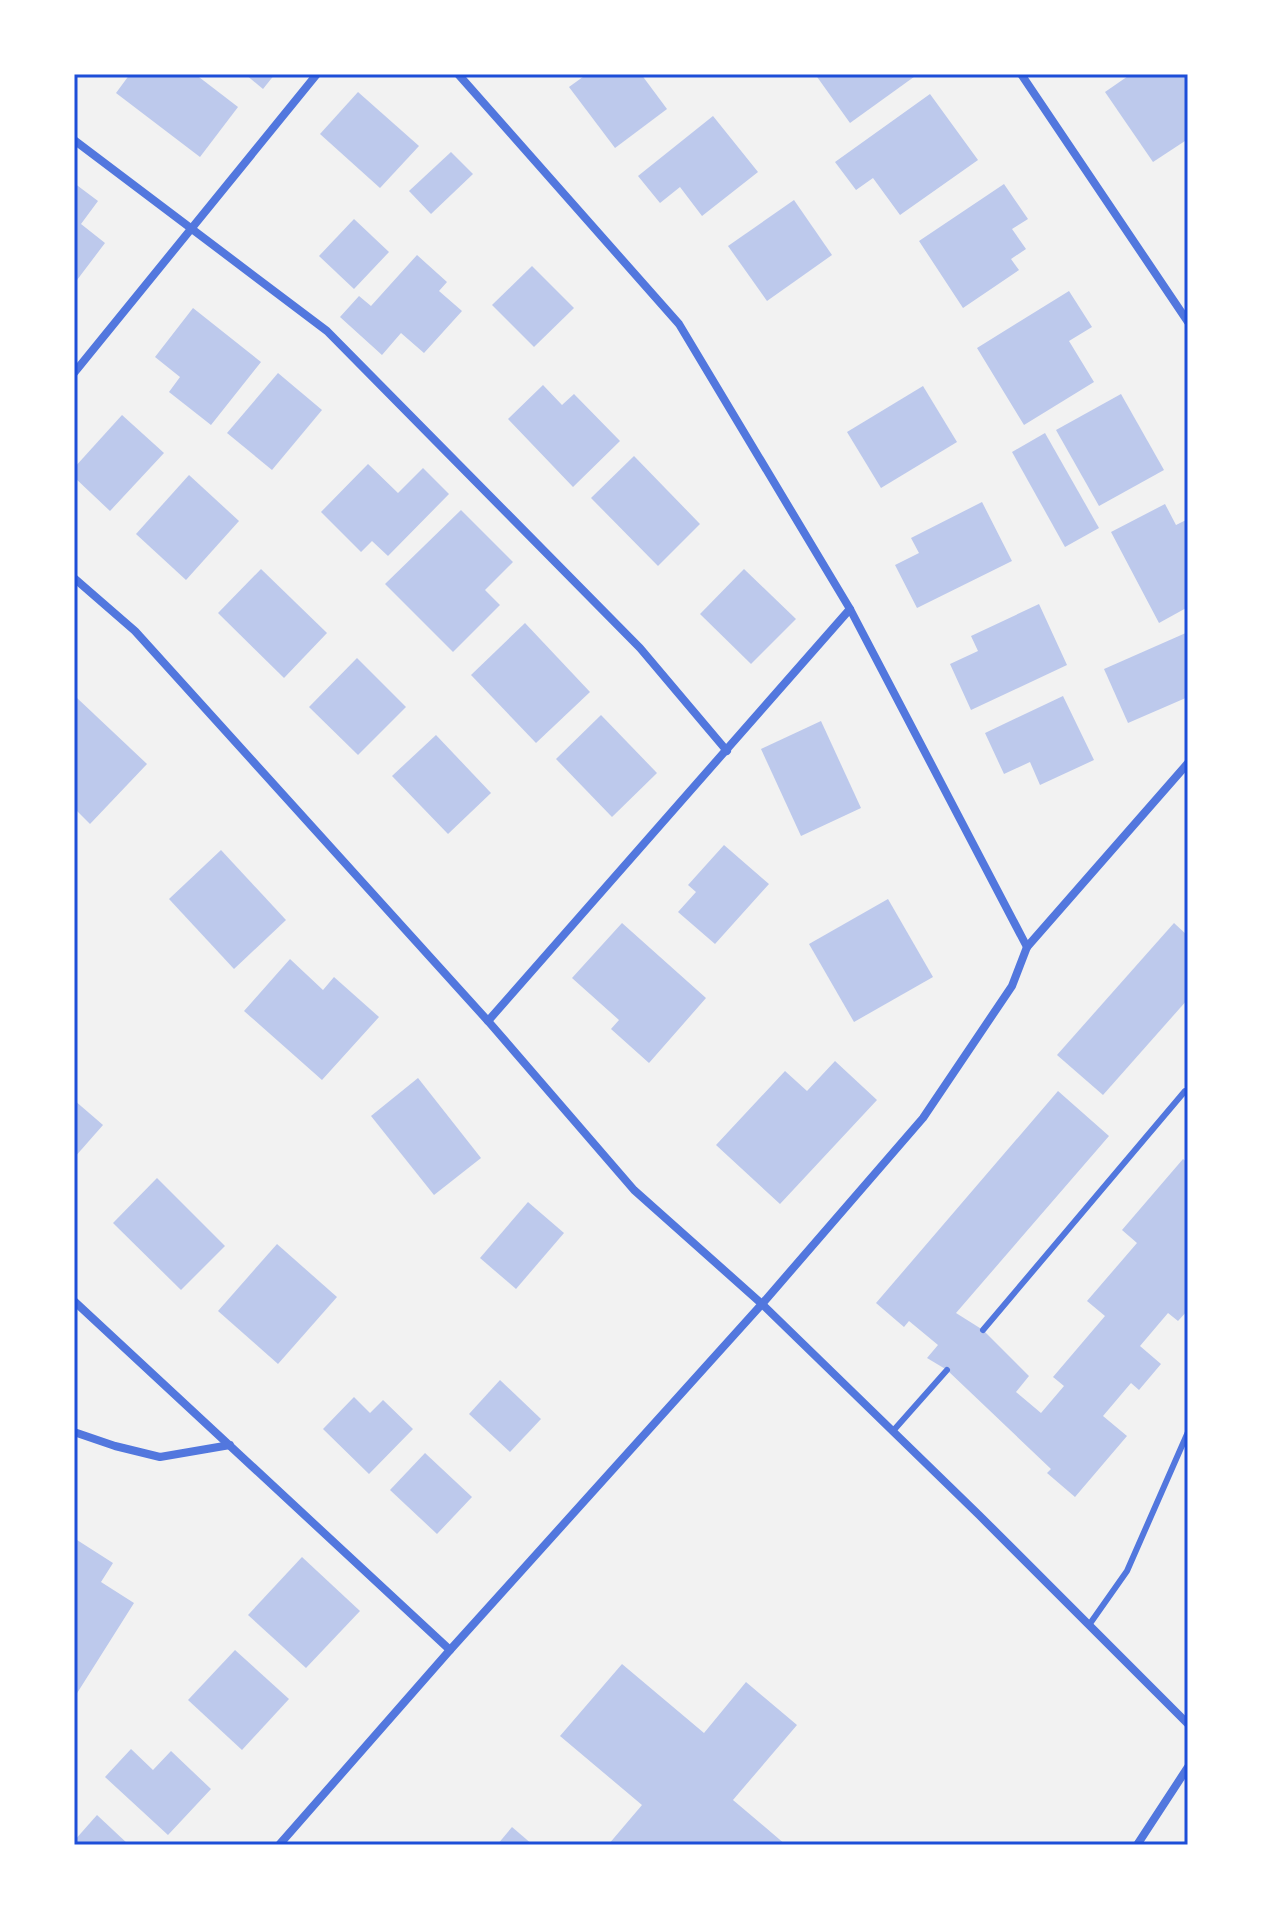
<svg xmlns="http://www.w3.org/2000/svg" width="1262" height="1919" font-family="Overpass,sans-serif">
<rect width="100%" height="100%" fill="#f2f2f2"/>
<g fill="#bdc9ec">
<path d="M 130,74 L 195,74 L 238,107 L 200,157 L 116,93 Z"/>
<path d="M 245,74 L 275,74 L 263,89 Z"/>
<path d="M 587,74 L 641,74 L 667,109 L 615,148 L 569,87 Z"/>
<path d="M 815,74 L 918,74 L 850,123 Z"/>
<path d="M 1131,74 L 1183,74 L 1188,82 L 1188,139 L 1153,162 L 1105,92 Z"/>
<path d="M 358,92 L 419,146 L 380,188 L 320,134 Z"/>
<path d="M 930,94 L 978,160 L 900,215 L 873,178 L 856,190 L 835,162 Z"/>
<path d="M 713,116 L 758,172 L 702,216 L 680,187 L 660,203 L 638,176 Z"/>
<path d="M 451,152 L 473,174 L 431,214 L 409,191 Z"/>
<path d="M 74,183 L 98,201 L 81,224 L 105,243 L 74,284 Z"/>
<path d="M 1004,184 L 1028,219 L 1012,229 L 1026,249 L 1011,259 L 1019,270 L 963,308 L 919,241 Z"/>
<path d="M 794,200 L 832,255 L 767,301 L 728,246 Z"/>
<path d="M 354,219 L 389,252 L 354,289 L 319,256 Z"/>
<path d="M 417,255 L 447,282 L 439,291 L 462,311 L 424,353 L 401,333 L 382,355 L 340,317 L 359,296 L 371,306 Z"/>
<path d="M 532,266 L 574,308 L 534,347 L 492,305 Z"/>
<path d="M 1069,291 L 1092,327 L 1069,341 L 1094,382 L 1024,425 L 977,348 Z"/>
<path d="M 193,308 L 261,362 L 211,425 L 169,392 L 180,377 L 155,357 Z"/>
<path d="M 278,373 L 322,410 L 272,470 L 227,433 Z"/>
<path d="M 543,385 L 562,405 L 574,394 L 620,441 L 573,487 L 508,419 Z"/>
<path d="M 923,386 L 957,442 L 881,488 L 847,432 Z"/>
<path d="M 1121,394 L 1164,470 L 1099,506 L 1056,430 Z"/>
<path d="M 122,415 L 164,453 L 110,511 L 74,477 L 74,468 Z"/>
<path d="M 1045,433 L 1099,528 L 1065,547 L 1012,452 Z"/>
<path d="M 634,456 L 700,524 L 658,566 L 591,498 Z"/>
<path d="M 368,464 L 398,493 L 423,468 L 449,494 L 388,556 L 372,541 L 361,552 L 321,512 Z"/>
<path d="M 189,475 L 239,521 L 186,580 L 136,534 Z"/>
<path d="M 982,502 L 1012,561 L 917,608 L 895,565 L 919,553 L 911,538 Z"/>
<path d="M 1165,504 L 1176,525 L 1188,519 L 1188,607 L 1159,623 L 1111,532 Z"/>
<path d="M 461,510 L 513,562 L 485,590 L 500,605 L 453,652 L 385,584 Z"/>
<path d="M 261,569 L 327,633 L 284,678 L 218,613 Z"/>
<path d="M 744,569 L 796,619 L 751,664 L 700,614 Z"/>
<path d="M 1039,604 L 1067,665 L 971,710 L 950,664 L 978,651 L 971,636 Z"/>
<path d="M 525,623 L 590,692 L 536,743 L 471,675 Z"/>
<path d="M 1188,632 L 1188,697 L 1128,723 L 1104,669 Z"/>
<path d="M 357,658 L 406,707 L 358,755 L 309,707 Z"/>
<path d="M 1063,696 L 1094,760 L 1040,785 L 1030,762 L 1004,774 L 985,733 Z"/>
<path d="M 77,698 L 147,764 L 90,824 L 74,808 L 74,701 Z"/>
<path d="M 601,715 L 657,773 L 612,817 L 556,759 Z"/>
<path d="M 821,721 L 861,808 L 801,836 L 761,749 Z"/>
<path d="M 436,735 L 491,793 L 448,834 L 392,776 Z"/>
<path d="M 724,845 L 769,884 L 715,944 L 678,912 L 696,892 L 688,885 Z"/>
<path d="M 221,850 L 286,920 L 234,969 L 169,899 Z"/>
<path d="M 888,899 L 933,977 L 854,1022 L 809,944 Z"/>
<path d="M 622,923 L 706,998 L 649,1063 L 611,1029 L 619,1020 L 572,978 Z"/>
<path d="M 1174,923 L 1188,936 L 1188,999 L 1103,1095 L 1057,1055 Z"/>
<path d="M 290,959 L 323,990 L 334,977 L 379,1017 L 322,1080 L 244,1011 Z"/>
<path d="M 835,1061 L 877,1100 L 780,1204 L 716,1145 L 785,1071 L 807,1091 Z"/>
<path d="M 418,1078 L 481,1158 L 434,1195 L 371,1116 Z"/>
<path d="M 1058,1091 L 1109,1136 L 956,1313 L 983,1330 L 1029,1376 L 1016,1392 L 1041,1413 L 1064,1386 L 1053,1377 L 1105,1316 L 1087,1301 L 1137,1243 L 1122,1230 L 1183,1159 L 1188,1163 L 1188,1310 L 1178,1321 L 1168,1313 L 1140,1346 L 1161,1364 L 1139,1390 L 1131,1383 L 1103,1416 L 1127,1436 L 1075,1497 L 1047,1473 L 1051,1469 L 947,1370 L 927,1358 L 938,1345 L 909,1321 L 904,1327 L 876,1303 Z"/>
<path d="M 74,1100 L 103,1125 L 74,1158 Z"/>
<path d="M 157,1178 L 225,1246 L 181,1290 L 113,1223 Z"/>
<path d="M 528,1202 L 564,1233 L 516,1289 L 480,1258 Z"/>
<path d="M 277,1244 L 337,1297 L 278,1364 L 218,1311 Z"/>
<path d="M 500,1380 L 541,1419 L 510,1452 L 469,1414 Z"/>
<path d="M 354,1397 L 370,1413 L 383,1400 L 413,1429 L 369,1474 L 323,1429 Z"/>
<path d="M 425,1453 L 472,1497 L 437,1534 L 390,1490 Z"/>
<path d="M 77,1540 L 113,1563 L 101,1582 L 134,1603 L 74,1698 L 74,1545 Z"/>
<path d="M 302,1557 L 360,1611 L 306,1668 L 248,1615 Z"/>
<path d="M 235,1650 L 289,1699 L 242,1750 L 188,1700 Z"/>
<path d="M 622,1664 L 704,1733 L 746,1682 L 797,1725 L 733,1800 L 786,1845 L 608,1845 L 642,1805 L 560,1736 Z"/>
<path d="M 131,1749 L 153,1770 L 171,1751 L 211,1789 L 168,1835 L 105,1777 Z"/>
<path d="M 97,1815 L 129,1845 L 74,1845 L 74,1841 Z"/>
<path d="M 512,1827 L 533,1845 L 497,1845 Z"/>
</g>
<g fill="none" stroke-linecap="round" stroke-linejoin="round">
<g stroke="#5277de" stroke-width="6">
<path d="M 983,1330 L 1185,1091 L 1188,1093"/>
<path d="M 893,1431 L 947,1370"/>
<path d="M 1089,1625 L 1127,1571 L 1188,1432"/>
</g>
<g stroke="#5277de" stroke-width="8">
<path d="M 458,74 L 679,324 L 850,609 L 1027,947"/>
<path d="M 1021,74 L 1188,322"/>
<path d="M 74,140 L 327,331 L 640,648 L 727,751"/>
<path d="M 74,373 L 317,74"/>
<path d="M 74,578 L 135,631 L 488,1021 L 634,1190 L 762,1304 L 979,1515 L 1188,1724"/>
<path d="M 488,1021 L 850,609"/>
<path d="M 74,1301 L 450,1650"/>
<path d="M 74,1432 L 115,1446 L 160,1457 L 230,1445"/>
<path d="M 279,1845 L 450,1650 L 762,1304 L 923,1118 L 1012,986 L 1027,947 L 1188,763"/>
<path d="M 1137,1845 L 1188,1767"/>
</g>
</g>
<rect width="1262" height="1919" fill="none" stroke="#ffffff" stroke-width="152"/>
<rect x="76" y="76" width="1110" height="1767" fill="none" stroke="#1d4ed8" stroke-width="3"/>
</svg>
